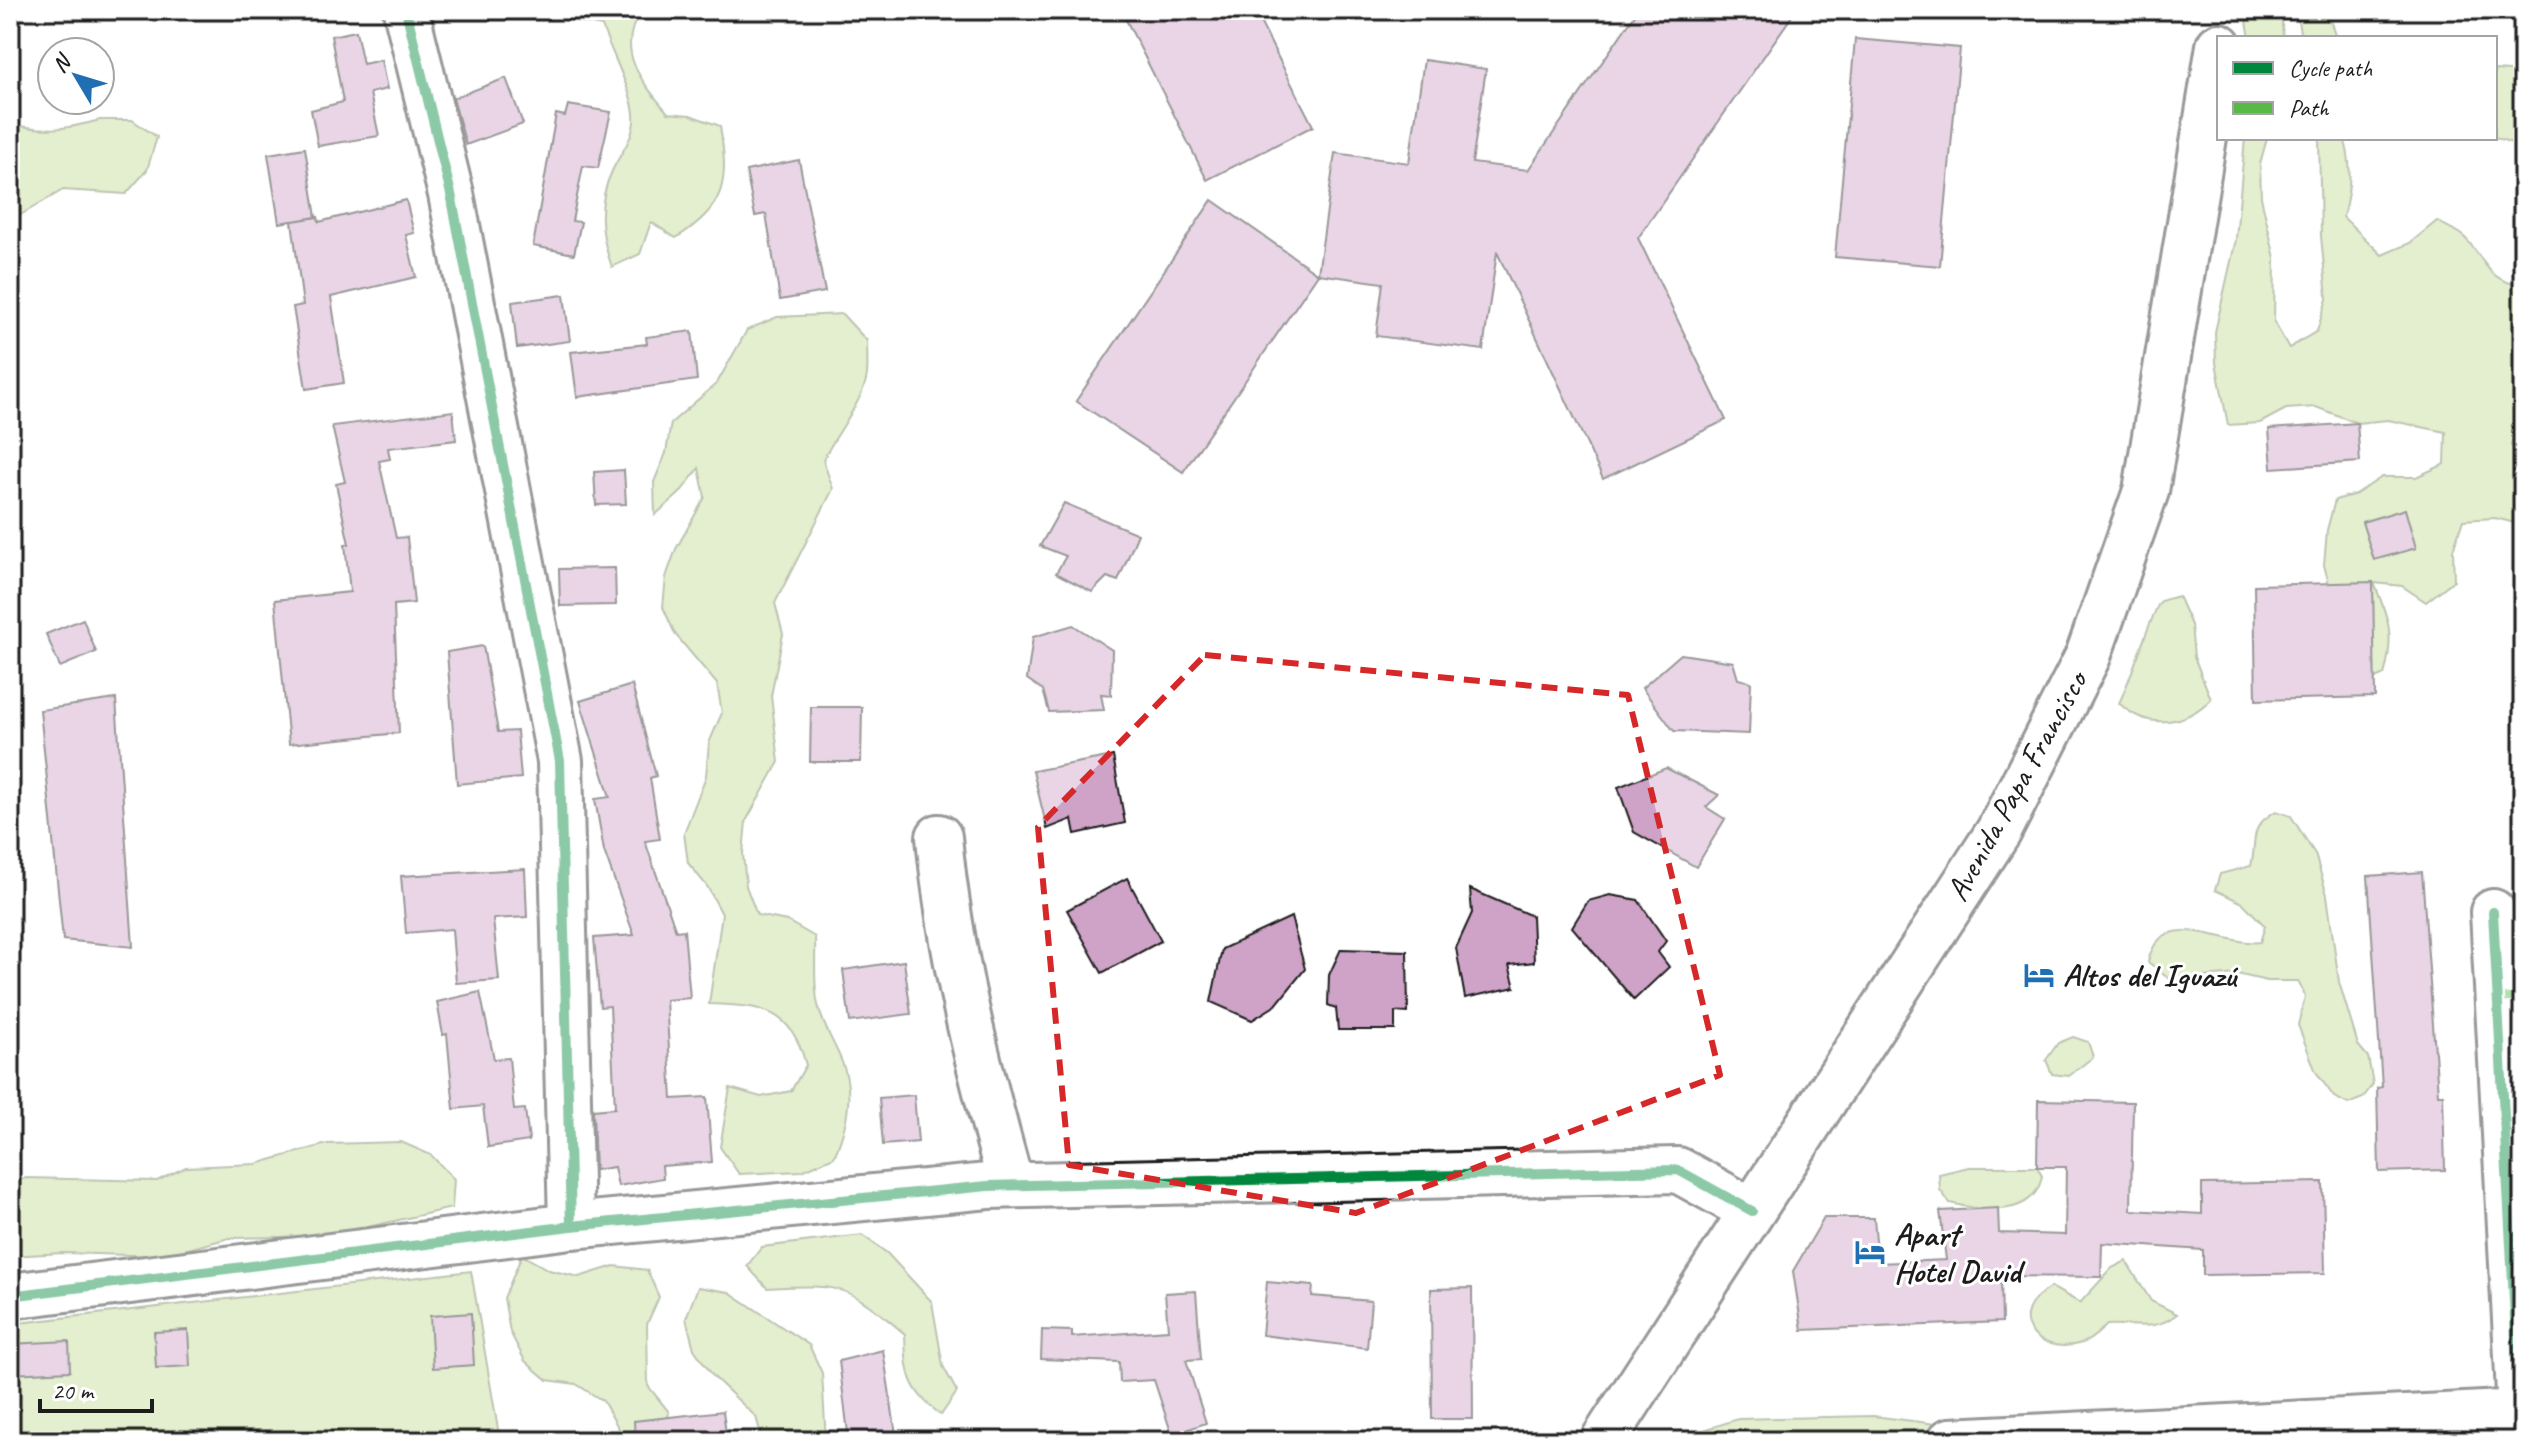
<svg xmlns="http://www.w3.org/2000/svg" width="2533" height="1451" font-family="Caveat,sans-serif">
<rect width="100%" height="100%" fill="#fff"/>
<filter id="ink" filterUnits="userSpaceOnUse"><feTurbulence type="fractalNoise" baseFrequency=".0125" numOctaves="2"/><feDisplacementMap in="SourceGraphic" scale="16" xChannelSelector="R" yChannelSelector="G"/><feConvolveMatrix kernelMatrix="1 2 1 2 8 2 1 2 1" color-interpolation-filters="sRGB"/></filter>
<g filter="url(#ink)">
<g fill="#c0dc93" stroke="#6e7c58" stroke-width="2">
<path d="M 539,10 L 642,10 C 613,50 642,82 668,113 L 690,115 L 720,126 C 729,183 726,206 676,238 L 651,222 L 640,254 L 612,267 C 600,234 597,203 612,171 C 621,152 636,136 634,114 C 633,94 609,47 602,26 L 540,14 Z"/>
<path d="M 2245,10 L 2281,10 L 2283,38 L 2250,38 Z"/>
<path d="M 2296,10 L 2327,10 L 2336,38 L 2301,38 Z"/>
<path d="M 2495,70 L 2523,72 L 2523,147 L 2495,137 Z"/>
<path d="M 100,120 L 132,120 L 157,137 L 147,170 L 126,194 L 63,190 L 10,221 L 10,123 C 43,133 67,129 100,120 Z"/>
<path d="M 2245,138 L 2267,138 L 2260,164 L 2261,197 L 2275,258 L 2274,322 L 2289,348 L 2317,331 L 2327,299 L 2321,236 L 2319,138 L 2344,138 C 2353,166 2350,189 2343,217 L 2382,255 L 2410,243 L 2437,221 C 2445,226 2458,231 2465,238 C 2488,262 2485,280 2523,286 L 2523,413 L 2517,417 L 2511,446 L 2523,451 L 2523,525 L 2495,518 L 2463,520 L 2453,550 L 2454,580 L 2426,602 L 2402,586 L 2374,583 C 2389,619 2395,636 2384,675 L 2356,688 L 2324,565 L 2327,530 L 2335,500 L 2356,494 L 2382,477 L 2416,477 L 2445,464 L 2446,432 L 2388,420 L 2357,423 L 2316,407 L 2286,409 L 2260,423 L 2228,425 L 2216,363 L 2215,332 L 2236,239 Z"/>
<path d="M 842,314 L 867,341 C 867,352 868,363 867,374 C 865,399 835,435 823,460 L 833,489 L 775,603 L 783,634 L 771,696 L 779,762 L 746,821 L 743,854 L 746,886 L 757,915 L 787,921 L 815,937 C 816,959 813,984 818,1005 C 823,1027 834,1042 842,1062 C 855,1094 847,1127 834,1157 L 802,1171 L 739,1174 L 720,1147 L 730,1088 L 761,1097 L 791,1091 L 806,1065 C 791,1008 763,1006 709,1004 L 722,914 L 707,886 L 688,863 L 684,833 L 706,776 L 709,743 L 722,713 L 717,684 L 675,634 L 663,607 L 666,577 L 676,549 L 705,497 L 699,468 L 679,494 L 655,515 L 654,482 L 666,453 L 671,423 L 717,383 L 747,330 L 777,317 Z"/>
<path d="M 2178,596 L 2191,625 L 2194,657 L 2211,699 C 2184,726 2147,730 2119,703 C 2128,687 2154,607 2160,602 C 2164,599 2172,598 2178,596 Z"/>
<path d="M 2276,811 L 2291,816 L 2315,854 L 2327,895 L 2339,982 L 2358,1045 L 2368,1057 L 2373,1084 L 2363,1098 L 2348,1104 L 2334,1097 L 2316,1072 L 2298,1025 L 2305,996 L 2298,981 L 2267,981 L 2237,974 L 2172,980 L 2148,962 C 2161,903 2225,947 2260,942 L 2265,926 L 2243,903 L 2215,890 L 2220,874 L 2251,866 C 2258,838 2247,828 2276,811 Z"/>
<path d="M 2073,1037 L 2088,1042 L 2093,1057 L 2069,1076 L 2052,1074 L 2046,1060 L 2058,1043 Z"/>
<path d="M 401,1142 L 431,1155 L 454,1179 L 452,1208 L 328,1236 L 229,1238 L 162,1256 L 63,1253 L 10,1256 L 10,1182 L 26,1178 L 157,1181 L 186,1167 L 256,1164 L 327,1144 Z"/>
<path d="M 1969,1167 L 2037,1167 L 2042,1176 C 2034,1219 1982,1211 1950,1203 L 1940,1190 L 1939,1174 Z"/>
<path d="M 862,1235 L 887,1253 L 932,1302 L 943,1366 L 957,1392 L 941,1415 C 908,1390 906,1374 905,1334 C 846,1285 845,1284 767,1288 L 747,1266 L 762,1247 Z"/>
<path d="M 522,1255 L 549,1270 L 579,1277 L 614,1266 L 647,1270 L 659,1297 L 647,1324 L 648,1386 L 669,1412 L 664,1441 L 616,1441 L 619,1429 L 603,1401 L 576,1384 L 547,1380 L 525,1361 L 510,1332 L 504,1298 Z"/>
<path d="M 2126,1261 L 2151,1301 L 2177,1314 C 2154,1333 2135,1323 2107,1325 C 2100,1331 2091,1341 2082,1343 C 2037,1357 2001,1316 2051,1287 L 2080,1303 L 2112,1268 Z"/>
<path d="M 471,1271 L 500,1441 L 10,1441 L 10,1324 Z"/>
<path d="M 698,1287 L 729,1292 L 809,1345 L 822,1373 L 826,1441 L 763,1441 L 756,1417 L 713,1376 L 694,1349 L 686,1318 Z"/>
<path d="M 1873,1416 L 1936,1424 L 1991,1441 L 1670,1441 L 1738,1419 Z"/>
<path d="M 2425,1422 L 2487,1436 L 2490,1441 L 2370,1441 Z"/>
</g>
<g fill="#cea3c7" stroke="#1c1c1c" stroke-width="2">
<path d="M 1121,10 L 1254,10 L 1313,126 L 1207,180 Z"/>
<path d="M 1638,10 L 1796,10 L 1638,238 L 1726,420 L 1603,479 L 1497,252 L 1483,350 L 1376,336 L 1383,283 L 1318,274 L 1335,153 L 1409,163 L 1424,60 L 1486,69 L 1472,163 L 1528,170 Z"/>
<path d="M 356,31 L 363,64 L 381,60 L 387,89 L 370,93 L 379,136 L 318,146 L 311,110 L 343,102 L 331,36 Z"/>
<path d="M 1855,39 L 1960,48 L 1940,266 L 1835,257 Z"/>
<path d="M 506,78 L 523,124 L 466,145 L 453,98 Z"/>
<path d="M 568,105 L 611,112 L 598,168 L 583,166 L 572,221 L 581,222 L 574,254 L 533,246 L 556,114 L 565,116 Z"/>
<path d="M 305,148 L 316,217 L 293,221 L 318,217 L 319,222 L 406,200 L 414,233 L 406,235 L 416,277 L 331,297 L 344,383 L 306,389 L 293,307 L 303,305 L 292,221 L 279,223 L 268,154 Z"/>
<path d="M 799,160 L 825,292 L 780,300 L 766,214 L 755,216 L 746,171 Z"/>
<path d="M 1212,200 L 1318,274 L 1183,472 L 1076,401 Z"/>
<path d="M 564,295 L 570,341 L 517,348 L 512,302 Z"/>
<path d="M 692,331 L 697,380 L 577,397 L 571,352 L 647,344 L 646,337 Z"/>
<path d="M 453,411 L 456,440 L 388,448 L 390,459 L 379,461 L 396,538 L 407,537 L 414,603 L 394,605 L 399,733 L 289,744 L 275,600 L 350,592 L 345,544 L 349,544 L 336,484 L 345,482 L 332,426 Z"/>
<path d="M 2357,423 L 2360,462 L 2272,468 L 2269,429 Z"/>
<path d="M 624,470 L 626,504 L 596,505 L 594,472 Z"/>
<path d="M 1064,503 L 1138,534 L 1118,581 L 1107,577 L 1092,592 L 1056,573 L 1066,556 L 1040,546 Z"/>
<path d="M 2405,509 L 2416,548 L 2374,560 L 2362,522 Z"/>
<path d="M 615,568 L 616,605 L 560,606 L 559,569 Z"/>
<path d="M 2373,582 L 2375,697 L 2256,700 L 2254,585 Z"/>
<path d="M 83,619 L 96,652 L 60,667 L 46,634 Z"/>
<path d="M 1073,625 L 1112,650 L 1111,695 L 1101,694 L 1104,710 L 1049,712 L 1043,690 L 1027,679 L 1033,637 Z"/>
<path d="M 483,646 L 498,732 L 517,731 L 521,778 L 457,784 L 447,652 Z"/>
<path d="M 1681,654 L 1733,662 L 1738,679 L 1751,682 L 1749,734 L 1674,731 L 1642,688 Z"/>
<path d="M 632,685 L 656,776 L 650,778 L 660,839 L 645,841 L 676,931 L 684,930 L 690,998 L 666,1000 L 672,1099 L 707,1097 L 712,1162 L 662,1166 L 663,1178 L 618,1186 L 614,1167 L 595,1170 L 593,1110 L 615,1108 L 610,1006 L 600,1007 L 594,938 L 634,935 L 604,851 L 595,799 L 610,797 L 580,701 Z"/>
<path d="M 116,699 L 133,947 L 63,940 L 40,710 Z"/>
<path d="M 811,707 L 862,707 L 861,762 L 810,762 Z"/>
<path d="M 1113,756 L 1125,823 L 1075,834 L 1072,819 L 1047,829 L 1033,771 Z"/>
<path d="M 1666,768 L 1719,795 L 1706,807 L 1725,819 L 1696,867 L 1634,832 L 1618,787 Z"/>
<path d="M 525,869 L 527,917 L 493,919 L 499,980 L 456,983 L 452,929 L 406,933 L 401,876 Z"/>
<path d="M 2422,872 L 2438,1094 L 2443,1094 L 2445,1170 L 2379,1172 L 2377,1088 L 2382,1087 L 2368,876 Z"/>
<path d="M 1127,878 L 1161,941 L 1102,973 L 1067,910 Z"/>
<path d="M 1470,889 L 1532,916 L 1534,962 L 1509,965 L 1515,987 L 1465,998 L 1456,948 L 1472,913 Z"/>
<path d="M 1610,895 L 1638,900 L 1666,941 L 1658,952 L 1669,967 L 1634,1000 L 1572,927 L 1588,901 Z"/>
<path d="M 1291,917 L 1305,969 L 1276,1005 L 1252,1020 L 1211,1002 L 1222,949 Z"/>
<path d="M 1341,949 L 1407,951 L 1408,1013 L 1395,1012 L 1395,1030 L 1338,1030 L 1336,1008 L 1328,1005 L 1329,975 Z"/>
<path d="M 904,961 L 911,1014 L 850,1022 L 843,970 Z"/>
<path d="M 480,992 L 494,1059 L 509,1058 L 514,1110 L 525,1109 L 529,1141 L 488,1147 L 483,1106 L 454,1109 L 447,1034 L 443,1035 L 437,1002 Z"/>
<path d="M 914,1095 L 918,1142 L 883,1145 L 879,1098 Z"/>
<path d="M 2038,1100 L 2133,1102 L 2131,1210 L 2202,1214 L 2202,1184 L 2323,1182 L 2325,1273 L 2203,1275 L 2203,1250 L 2102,1243 L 2101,1277 L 2001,1276 L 2002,1322 L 1802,1330 L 1793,1271 L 1824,1218 L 1874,1218 L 1878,1263 L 1946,1260 L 1940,1211 L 1998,1208 L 1999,1233 L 2065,1235 L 2066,1167 L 2037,1167 Z"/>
<path d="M 1267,1282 L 1313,1286 L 1312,1296 L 1371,1301 L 1367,1348 L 1262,1335 Z"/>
<path d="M 1472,1288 L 1473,1419 L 1432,1419 L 1431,1289 Z"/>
<path d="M 1196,1291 L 1201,1359 L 1186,1360 L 1206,1423 L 1172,1435 L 1154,1380 L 1120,1382 L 1119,1362 L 1041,1359 L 1042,1330 L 1072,1331 L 1072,1337 L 1168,1330 L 1165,1293 Z"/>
<path d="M 471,1313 L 474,1365 L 433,1368 L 430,1316 Z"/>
<path d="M 188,1330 L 190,1366 L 156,1368 L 154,1332 Z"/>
<path d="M 69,1341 L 70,1371 L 11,1374 L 10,1344 Z"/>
<path d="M 883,1350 L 897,1441 L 849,1441 L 839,1361 Z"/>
<path d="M 723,1411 L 727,1441 L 635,1441 L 634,1421 Z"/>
</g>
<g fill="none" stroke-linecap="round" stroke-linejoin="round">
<g stroke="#1c1c1c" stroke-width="50">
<g id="minor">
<path d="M 406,10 L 451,194 L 560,761 L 571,1226"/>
<path d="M 939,837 C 950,956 979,1070 1011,1185"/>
<path d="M 2493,912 L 2520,1412"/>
<path d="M 10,1296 L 571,1226 L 988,1186 L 1678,1170 L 1752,1211"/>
</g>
</g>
<g stroke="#1c1c1c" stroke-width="50">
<g id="major">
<path d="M 1603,1441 L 1999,831 L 2088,656 L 2146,491 L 2219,46"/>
<path d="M 1950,1441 L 2523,1412"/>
</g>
</g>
<use href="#minor" stroke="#fff" stroke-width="44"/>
<use href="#major" stroke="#fff" stroke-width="44"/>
<path stroke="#58b947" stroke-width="8" stroke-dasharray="16 8" stroke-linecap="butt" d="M 2497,999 L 2523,997"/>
<g stroke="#fff" stroke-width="15">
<g id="cycleway">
<path d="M 406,10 L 451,194 L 560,761 L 571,1226"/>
<path d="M 2493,912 L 2520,1412"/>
<path d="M 10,1296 L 571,1226 L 988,1186 L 1678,1170 L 1752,1211"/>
</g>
</g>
<use href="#cycleway" stroke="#00873e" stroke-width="10"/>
</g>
</g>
<path d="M0 0H2533V1451H0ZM 1205,655 L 1628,695 L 1720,1075 L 1356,1213 L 1069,1165 L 1038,827 Z" fill="#fff" fill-opacity=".55" fill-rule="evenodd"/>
<path fill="none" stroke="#d62828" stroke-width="6" stroke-dasharray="16 10" stroke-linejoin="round" d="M 1205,655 L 1628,695 L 1720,1075 L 1356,1213 L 1069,1165 L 1038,827 Z"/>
<defs>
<g id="hotel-bare" transform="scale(2.4)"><path d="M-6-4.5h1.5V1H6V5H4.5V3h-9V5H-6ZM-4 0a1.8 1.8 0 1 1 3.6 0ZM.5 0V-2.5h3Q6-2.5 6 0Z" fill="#1f6fb2" stroke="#fff" stroke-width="2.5" paint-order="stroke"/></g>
</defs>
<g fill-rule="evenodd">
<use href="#hotel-bare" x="2039" y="975"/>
<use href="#hotel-bare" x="1870" y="1252"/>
</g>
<g text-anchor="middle" stroke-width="6" stroke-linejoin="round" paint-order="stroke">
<g font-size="32" fill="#1c1c1c" stroke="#fff">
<text transform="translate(2016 786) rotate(-61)" y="11">Avenida Papa Francisco</text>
</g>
<g font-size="32" font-weight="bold" fill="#1c1c1c" stroke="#fff" text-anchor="start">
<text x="2063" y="986">Altos del Iguazú</text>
<text x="1894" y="1245">Apart<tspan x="1894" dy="37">Hotel David</tspan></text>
</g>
</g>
<rect width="2533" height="1451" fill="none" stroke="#fff" stroke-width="40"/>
<rect x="20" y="20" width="2493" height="1411" fill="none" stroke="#1c1c1c" stroke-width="3" filter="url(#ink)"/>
<rect x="2217" y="36" width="280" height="104" fill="#ffffff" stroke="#a4a4a4" stroke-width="2"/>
<rect x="2233" y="62" width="40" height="12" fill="#00873e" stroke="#a4a4a4" stroke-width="2"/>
<text x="2289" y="76" font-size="24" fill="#1c1c1c">Cycle path</text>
<rect x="2233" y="102" width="40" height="12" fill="#58b947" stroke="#a4a4a4" stroke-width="2"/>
<text x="2289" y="116" font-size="24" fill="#1c1c1c">Path</text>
<g transform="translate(76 76) rotate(308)"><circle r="38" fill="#ffffff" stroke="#a4a4a4" stroke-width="2"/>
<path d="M0-6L14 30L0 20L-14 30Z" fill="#1f6fb2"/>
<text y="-12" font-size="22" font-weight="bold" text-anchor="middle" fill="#1c1c1c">N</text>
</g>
<path d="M40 1399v12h112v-12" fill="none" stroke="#1c1c1c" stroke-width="4"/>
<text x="52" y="1399" font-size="24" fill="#1c1c1c" stroke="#ffffff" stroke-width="6" paint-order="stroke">20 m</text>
</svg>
